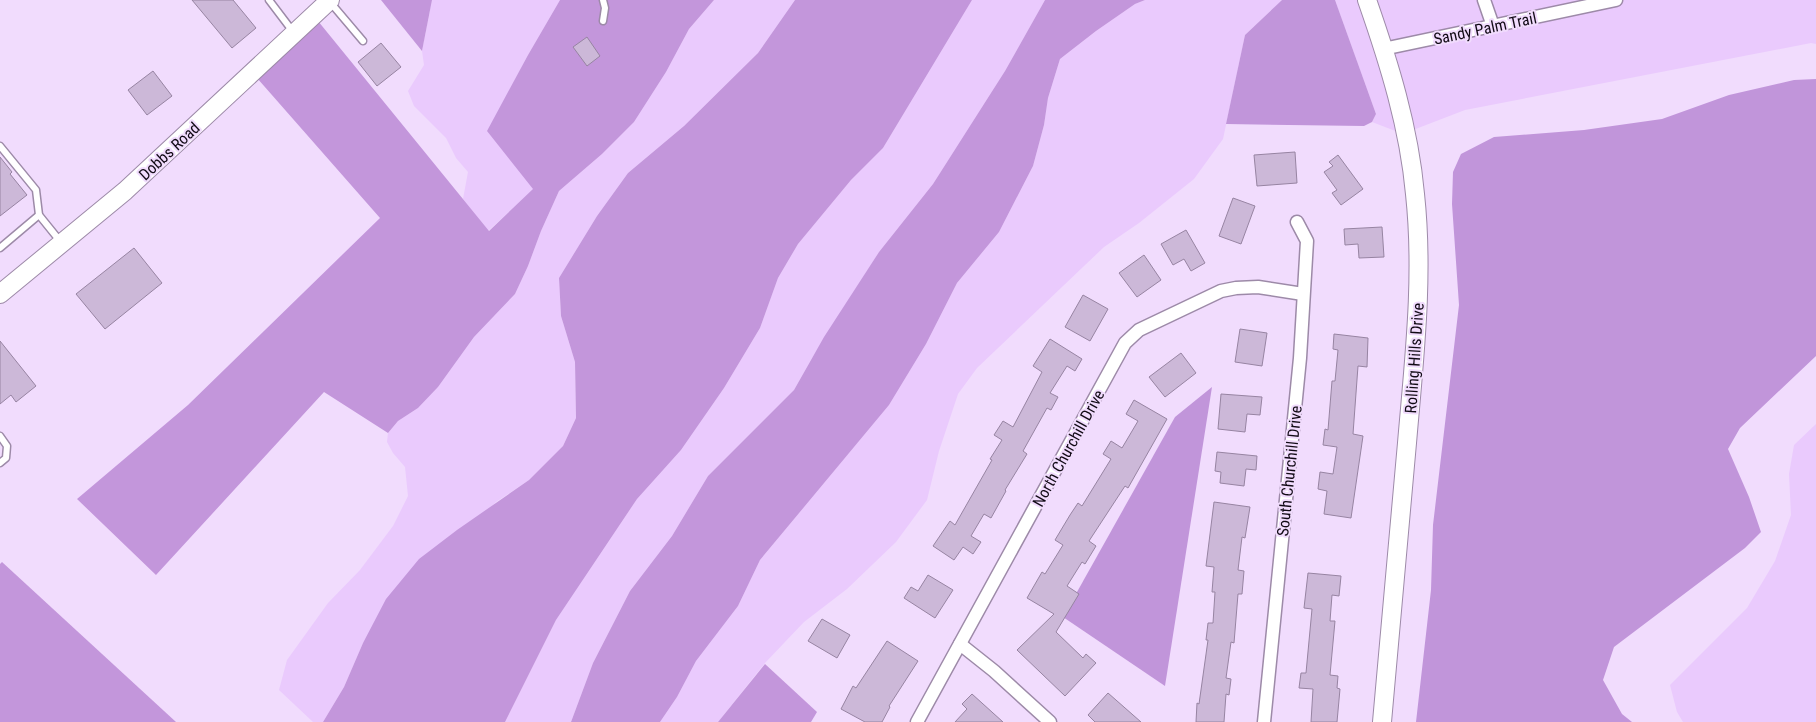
<svg xmlns="http://www.w3.org/2000/svg" width="1816" height="722" font-family="'Roboto Condensed',sans-serif">
<rect width="100%" height="100%" fill="#f1dcfd"/>
<g fill="#eacafd">
<path d="M 432,0 L 560,0 L 528,55 L 509,91 L 534,189 L 488,231 L 463,199 L 468,172 L 456,158 L 446,138 L 414,106 L 408,91 L 424,65 L 422,51 Z"/>
<path d="M 714,0 L 795,0 L 758,53 L 684,126 L 628,173 L 597,216 L 559,278 L 561,316 L 575,362 L 576,418 L 563,446 L 529,480 L 496,502 L 363,643 L 344,687 L 323,722 L 313,722 L 279,690 L 287,660 L 328,603 L 360,570 L 393,526 L 408,496 L 405,467 L 393,453 L 387,442 L 388,433 L 398,421 L 418,408 L 438,387 L 474,337 L 515,294 L 528,266 L 541,231 L 559,191 L 602,154 L 634,122 L 666,72 L 689,29 Z"/>
<path d="M 972,0 L 1045,0 L 1005,71 L 933,184 L 879,252 L 812,358 L 794,390 L 708,476 L 672,536 L 630,591 L 593,663 L 571,722 L 505,722 L 556,620 L 637,499 L 681,450 L 724,388 L 760,328 L 778,278 L 798,244 L 851,180 L 883,148 Z"/>
<path d="M 1145,0 L 1282,0 L 1245,35 L 1223,139 L 1194,179 L 1139,223 L 1104,247 L 977,368 L 958,394 L 939,451 L 927,500 L 896,542 L 847,589 L 804,622 L 765,663 L 718,722 L 660,722 L 677,697 L 696,661 L 738,606 L 760,560 L 889,405 L 926,344 L 957,283 L 999,232 L 1033,166 L 1044,125 L 1048,98 L 1060,59 L 1096,31 L 1135,4 Z"/>
<path d="M 1335,0 L 1359,0 L 1391,100 L 1398,132 L 1372,122 L 1376,114 Z"/>
<path d="M 1375,0 L 1816,0 L 1816,44 L 1811,43 L 1465,110 L 1413,130 Z"/>
<path d="M 1816,424 L 1816,722 L 1683,722 L 1677,712 L 1670,685 L 1747,608 L 1775,561 L 1791,515 L 1789,474 L 1794,445 Z"/>
</g>
<g fill="#c396db">
<path d="M 381,0 L 432,0 L 422,51 Z"/>
<path d="M 560,0 L 714,0 L 689,29 L 666,72 L 634,122 L 602,154 L 559,191 L 541,231 L 528,266 L 515,294 L 474,337 L 438,387 L 418,408 L 398,421 L 388,433 L 324,392 L 156,575 L 77,499 L 188,405 L 380,218 L 257,78 L 318,21 L 489,231 L 533,189 L 487,131 L 528,55 Z"/>
<path d="M 795,0 L 972,0 L 883,148 L 851,180 L 798,244 L 778,278 L 760,328 L 724,388 L 681,450 L 637,499 L 556,620 L 505,722 L 323,722 L 344,687 L 363,643 L 386,599 L 419,559 L 457,530 L 529,480 L 563,446 L 576,418 L 575,362 L 561,316 L 559,278 L 597,216 L 628,173 L 684,126 L 758,53 Z"/>
<path d="M 1045,0 L 1145,0 L 1135,4 L 1096,31 L 1060,59 L 1048,98 L 1044,125 L 1033,166 L 999,232 L 957,283 L 926,344 L 889,405 L 760,560 L 738,606 L 696,661 L 677,697 L 660,722 L 571,722 L 593,663 L 630,591 L 672,536 L 708,476 L 794,390 L 824,337 L 879,252 L 933,184 L 1005,71 Z"/>
<path d="M 2,562 L 176,722 L 0,722 L 0,564 Z"/>
<path d="M 765,664 L 817,712 L 811,722 L 718,722 Z"/>
</g>
<g fill="#c195da">
<path d="M 1282,0 L 1335,0 L 1376,114 L 1372,122 L 1364,126 L 1226,124 L 1245,35 Z"/>
<path d="M 1816,79 L 1816,356 L 1740,428 L 1728,449 L 1749,497 L 1761,532 L 1745,548 L 1614,647 L 1603,680 L 1622,714 L 1632,722 L 1416,722 L 1431,590 L 1433,525 L 1459,305 L 1452,204 L 1453,172 L 1461,154 L 1494,137 L 1584,130 L 1662,119 L 1729,95 L 1794,80 Z"/>
<path d="M 1212,387 L 1165,686 L 1063,617 L 1175,417 Z"/>
</g>
<g fill="#ccb8d8" stroke="#9784a2">
<path d="M 192,0 L 233,0 L 256,28 L 232,48 Z"/>
<path d="M 587,37 L 600,56 L 587,66 L 573,47 Z"/>
<path d="M 381,43 L 401,67 L 377,86 L 358,62 Z"/>
<path d="M 153,71 L 172,96 L 147,115 L 128,90 Z"/>
<path d="M 1295,152 L 1297,183 L 1257,186 L 1254,155 Z"/>
<path d="M 1338,155 L 1363,189 L 1341,205 L 1332,193 L 1337,190 L 1324,172 L 1333,166 L 1329,162 Z"/>
<path d="M 0,157 L 12,172 L 10,174 L 27,195 L 0,216 Z"/>
<path d="M 1233,198 L 1255,206 L 1241,244 L 1219,236 Z"/>
<path d="M 1382,227 L 1384,257 L 1359,258 L 1358,244 L 1345,245 L 1344,229 Z"/>
<path d="M 1186,230 L 1205,263 L 1191,271 L 1184,259 L 1173,265 L 1161,244 Z"/>
<path d="M 134,248 L 162,283 L 105,329 L 76,294 Z"/>
<path d="M 1144,255 L 1161,280 L 1137,297 L 1119,273 Z"/>
<path d="M 1083,295 L 1108,309 L 1090,341 L 1065,327 Z"/>
<path d="M 1240,329 L 1267,333 L 1262,366 L 1235,362 Z"/>
<path d="M 1334,334 L 1368,338 L 1367,367 L 1358,366 L 1353,434 L 1363,436 L 1351,518 L 1324,514 L 1327,491 L 1318,489 L 1320,472 L 1333,474 L 1337,447 L 1323,445 L 1325,429 L 1328,430 L 1332,381 L 1335,381 L 1338,350 L 1333,349 Z"/>
<path d="M 1050,339 L 1082,359 L 1075,371 L 1067,366 L 1050,393 L 1058,397 L 1051,410 L 1047,408 L 1023,451 L 1027,454 L 1005,490 L 1006,491 L 991,518 L 984,514 L 971,536 L 981,542 L 973,554 L 963,547 L 954,560 L 933,546 L 950,521 L 955,525 L 992,460 L 990,459 L 1002,440 L 994,435 L 1003,421 L 1013,427 L 1042,372 L 1033,366 Z"/>
<path d="M 0,341 L 36,386 L 16,402 L 11,395 L 0,404 Z"/>
<path d="M 1181,353 L 1196,373 L 1165,397 L 1149,377 Z"/>
<path d="M 1221,394 L 1262,397 L 1260,415 L 1247,414 L 1245,432 L 1218,429 Z"/>
<path d="M 1134,400 L 1167,419 L 1128,488 L 1125,486 L 1089,541 L 1096,546 L 1085,564 L 1082,562 L 1067,586 L 1079,594 L 1056,632 L 1083,658 L 1086,654 L 1096,663 L 1065,696 L 1017,650 L 1054,614 L 1027,598 L 1042,572 L 1045,574 L 1063,545 L 1055,540 L 1070,515 L 1078,503 L 1082,506 L 1111,459 L 1103,454 L 1111,441 L 1122,448 L 1138,421 L 1126,414 Z"/>
<path d="M 1217,452 L 1257,456 L 1256,470 L 1246,469 L 1244,486 L 1220,483 L 1221,472 L 1215,471 Z"/>
<path d="M 1214,502 L 1250,507 L 1245,538 L 1242,537 L 1238,570 L 1244,571 L 1242,594 L 1238,594 L 1234,643 L 1231,642 L 1226,678 L 1231,679 L 1229,695 L 1226,694 L 1224,722 L 1196,722 L 1197,703 L 1199,704 L 1208,640 L 1206,640 L 1208,623 L 1213,623 L 1215,592 L 1212,592 L 1214,567 L 1206,566 Z"/>
<path d="M 1308,573 L 1341,576 L 1339,596 L 1332,595 L 1330,621 L 1335,621 L 1330,675 L 1338,676 L 1337,688 L 1340,689 L 1337,722 L 1311,722 L 1313,689 L 1299,688 L 1301,673 L 1306,673 L 1312,609 L 1304,608 Z"/>
<path d="M 928,575 L 953,590 L 935,618 L 904,598 L 911,587 L 918,591 Z"/>
<path d="M 822,619 L 850,635 L 837,658 L 808,641 Z"/>
<path d="M 887,641 L 918,661 L 889,706 L 890,707 L 882,722 L 865,722 L 841,709 L 853,686 L 856,688 Z"/>
<path d="M 1108,693 L 1141,722 L 1095,722 L 1088,715 Z"/>
<path d="M 972,694 L 1003,722 L 955,722 L 967,709 L 962,704 Z"/>
</g>
<g fill="none" stroke-linecap="round" stroke-linejoin="round">
<g stroke="#9d8aa8" stroke-width="9">
<g id="lane">
<path d="M 269,0 L 294,33"/>
<path d="M 603,0 L 605,8 L 603,21"/>
<path d="M 330,2 L 363,41"/>
<path d="M 0,146 L 36,190 L 39,215 L 60,241"/>
<path d="M 0,248 L 39,215"/>
<path d="M 0,436 L 7,446 L 6,458 L 0,463"/>
</g>
</g>
<g stroke="#9d8aa8" stroke-width="15">
<g id="street">
<path d="M 1484,0 L 1493,26"/>
<path d="M 1383,49 L 1616,0"/>
<path d="M 960,644 L 994,671 L 1050,722"/>
<path d="M 917,722 L 1125,343 L 1139,330 L 1221,291 L 1236,288 L 1258,287 L 1303,294"/>
<path d="M 1264,722 L 1300,358 L 1307,241 L 1297,222"/>
</g>
</g>
<g stroke="#9d8aa8" stroke-width="20">
<g id="secondary">
<path d="M 1367,0 C 1389,63 1409,127 1415,194 C 1424,277 1414,360 1407,443 C 1398,536 1390,629 1382,722"/>
<path d="M 0,294 L 125,191 L 330,0"/>
</g>
</g>
<use href="#lane" stroke="#fff" stroke-width="6"/>
<use href="#street" stroke="#fff" stroke-width="12"/>
<use href="#secondary" stroke="#fff" stroke-width="18"/>
</g>
<g text-anchor="middle" stroke-width="4" stroke-linejoin="round" paint-order="stroke">
<g font-size="16" fill="#110a15" stroke="#f1dcfd">
<text transform="translate(1485 28) rotate(-12)" y="6">Sandy Palm Trail</text>
<text transform="translate(169 151) rotate(-43)" y="6">Dobbs Road</text>
<text transform="translate(1414 358) rotate(-86)" y="6">Rolling Hills Drive</text>
<text transform="translate(1068 448) rotate(-61)" y="6">North Churchill Drive</text>
<text transform="translate(1289 471) rotate(-84)" y="6">South Churchill Drive</text>
</g>
</g>
</svg>
